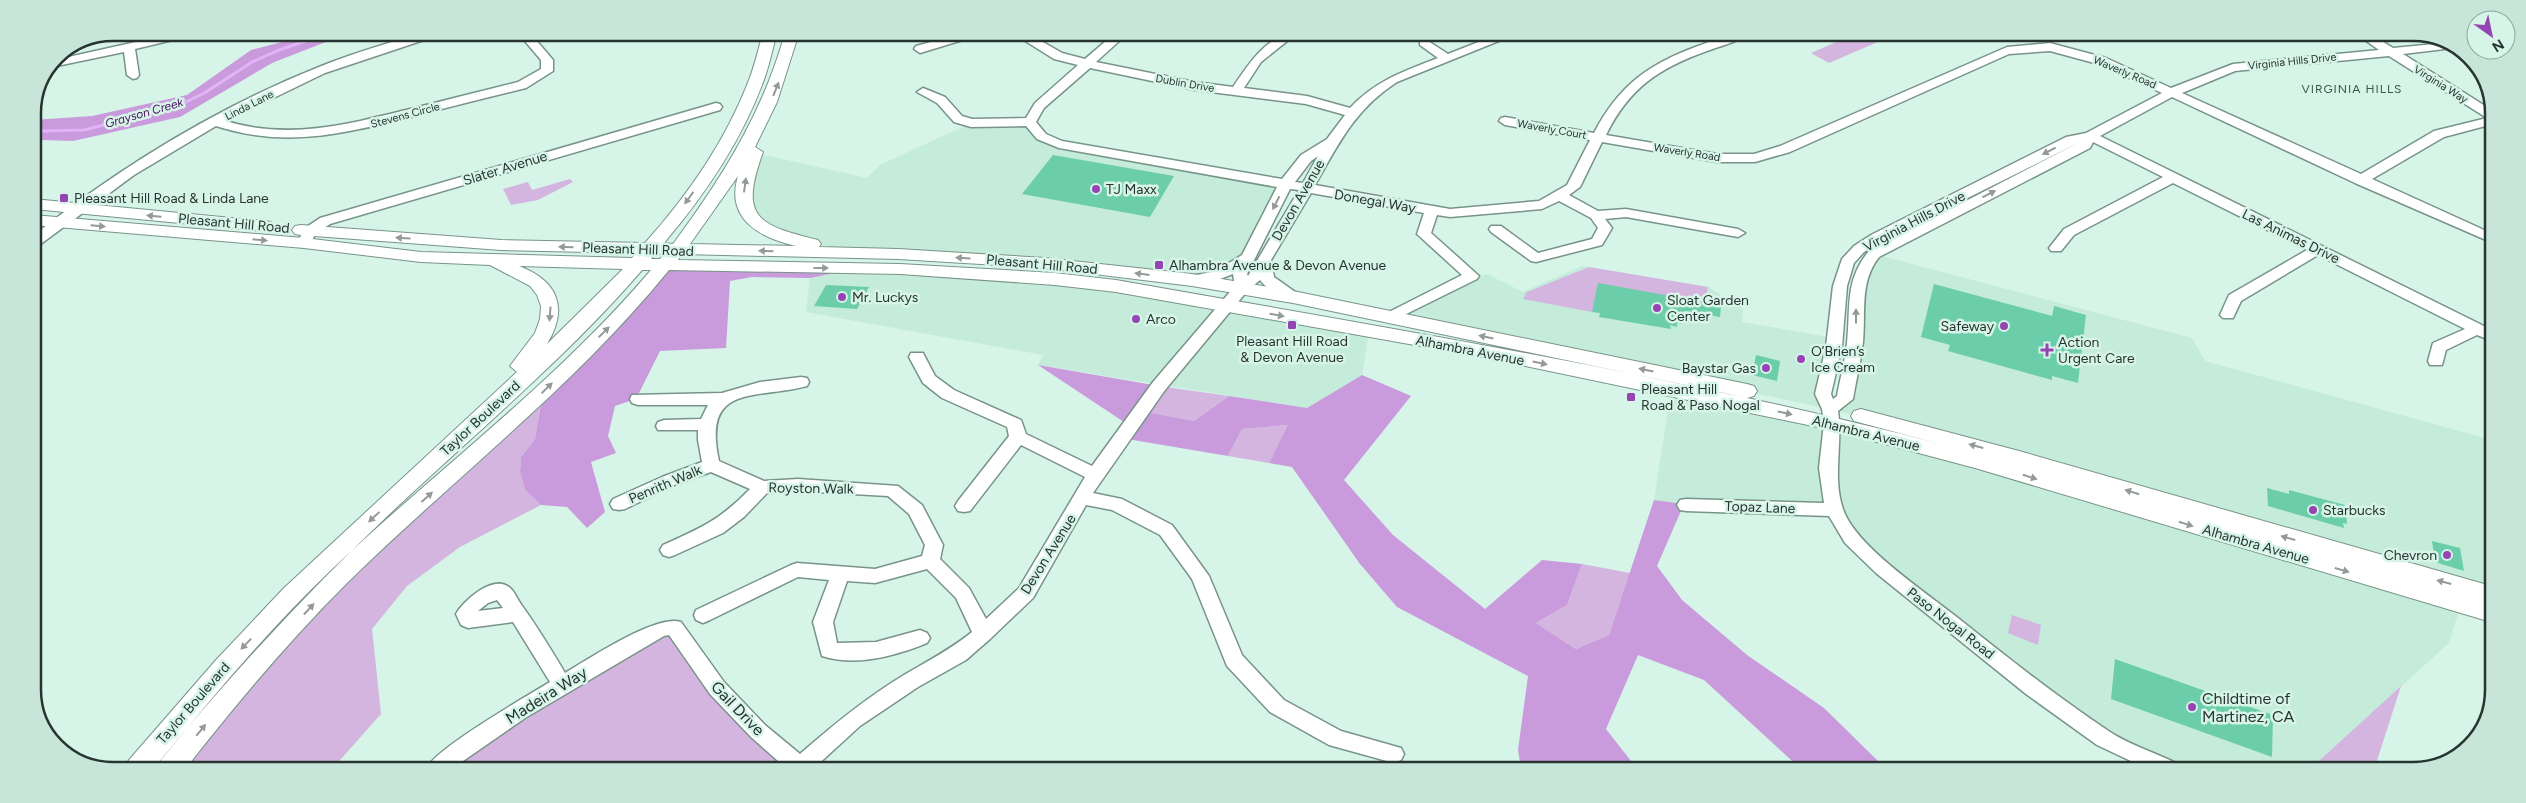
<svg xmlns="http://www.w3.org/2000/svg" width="2526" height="803" font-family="Figtree,sans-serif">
<rect width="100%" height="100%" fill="#d6f4e8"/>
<g fill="#c5ebdb">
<path d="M 1030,122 L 1041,137 L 1285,185 L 1250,254 L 1231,272 L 1192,280 L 898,254 L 804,243 L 757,224 L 746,178 L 755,153 L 867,178 L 880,165 L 971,123 Z"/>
<path d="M 1874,254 L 2192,338 L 2205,361 L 2492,440 L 2491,595 L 2380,565 L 1975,446 L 1830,409 L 1393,318 L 1487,274 L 1523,292 L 1582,266 L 1708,287 L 1743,309 L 1742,322 L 1834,338 L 1823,394 L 1830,408 L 1845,399 L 1856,306 Z"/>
<path d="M 855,269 L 1055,279 L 1369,331 L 1362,375 L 1307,408 L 1038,365 L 1043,355 L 806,312 L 810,278 Z"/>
<path d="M 1671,390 L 1832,423 L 2461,604 L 2449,643 L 2309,770 L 2171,770 L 2104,739 L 1882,568 L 1834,510 L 1686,505 L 1654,500 Z"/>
</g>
<g fill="#d3b5df">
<path d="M 1852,35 L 1894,35 L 1829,63 L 1811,53 Z"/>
<path d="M 570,179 L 573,182 L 538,200 L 511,205 L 503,189 L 528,182 L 532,190 Z"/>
<path d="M 1589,267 L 1708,287 L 1705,303 L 1592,312 L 1523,299 L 1527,292 Z"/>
<path d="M 1159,386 L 1229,396 L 1194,421 L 1140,411 Z"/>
<path d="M 543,392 L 535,439 L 521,457 L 520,472 L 525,490 L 541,505 L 460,547 L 407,586 L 372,629 L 381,714 L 333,768 L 170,768 L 233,690 Z"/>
<path d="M 1289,425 L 1269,463 L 1228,456 L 1242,429 Z"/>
<path d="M 1582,564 L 1630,573 L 1609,635 L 1576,649 L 1536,623 L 1567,605 Z"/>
<path d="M 2012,615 L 2041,625 L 2038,645 L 2008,633 Z"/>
<path d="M 660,629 L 682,637 L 802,769 L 437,768 L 467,745 Z"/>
<path d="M 2401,686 L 2374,770 L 2309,770 Z"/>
</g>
<g fill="#c99bdc">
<path d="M 317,33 L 355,33 L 331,40 L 272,63 L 180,117 L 73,141 L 42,140 L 33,144 L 33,120 L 92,116 L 187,95 L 251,50 Z"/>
<path d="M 667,264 L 855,269 L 810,278 L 752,277 L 730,281 L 726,348 L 660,351 L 636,399 L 615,406 L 608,436 L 616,453 L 591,462 L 605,512 L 587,528 L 567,507 L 541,505 L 525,490 L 520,472 L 521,457 L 535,439 L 543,392 Z"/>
<path d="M 1038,365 L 1159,386 L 1141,411 L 1194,421 L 1229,396 L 1307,408 L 1362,375 L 1411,396 L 1344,480 L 1393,535 L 1485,609 L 1542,560 L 1582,564 L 1567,605 L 1536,623 L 1576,649 L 1609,635 L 1654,500 L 1684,504 L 1657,566 L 1682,600 L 1747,655 L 1824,708 L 1879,762 L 1891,770 L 1802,770 L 1704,680 L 1638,655 L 1606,729 L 1638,770 L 1521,769 L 1518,750 L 1528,676 L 1397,607 L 1360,564 L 1292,467 L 1269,463 L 1288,425 L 1242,429 L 1228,456 L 1121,438 L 1130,426 Z"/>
</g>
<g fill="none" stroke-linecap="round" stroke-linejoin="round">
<path stroke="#e3b3f7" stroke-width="3" d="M 33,134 L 43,131 L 84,130 L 178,106 L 206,92 L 252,62 L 279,50 L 330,33"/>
</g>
<g fill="#6ccdab">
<path d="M 1053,155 L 1174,176 L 1150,217 L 1022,194 Z"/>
<path d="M 1598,283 L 1721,305 L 1720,317 L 1684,311 L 1682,324 L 1677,323 L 1677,327 L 1670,325 L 1671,329 L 1599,317 L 1600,313 L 1592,312 Z"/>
<path d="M 1934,284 L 2052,316 L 2054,306 L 2086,315 L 2078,383 L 2052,376 L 2052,380 L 1948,351 L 1950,345 L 1921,337 Z"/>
<path d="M 826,285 L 869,287 L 857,309 L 814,306 Z"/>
<path d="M 1756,355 L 1780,361 L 1777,381 L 1752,375 Z"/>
<path d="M 2267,488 L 2289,494 L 2289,490 L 2345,505 L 2347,524 L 2343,523 L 2344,528 L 2268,506 Z"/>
<path d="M 2432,541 L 2460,548 L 2464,571 L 2435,562 Z"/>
<path d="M 2115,659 L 2273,715 L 2272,757 L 2111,699 Z"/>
</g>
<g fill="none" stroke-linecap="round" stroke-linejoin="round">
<g stroke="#789489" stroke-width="3">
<g id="minor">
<path d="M 176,33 L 196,33 L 194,35 L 135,49 L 139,75 L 137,78 L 133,79 L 127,75 L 124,52 L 52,67 L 55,60 Z"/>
<path d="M 423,33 L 441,33 L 439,35 L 325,73 L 226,121 C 287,140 346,125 406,110 C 443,101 481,91 518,82 L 541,69 L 541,60 L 518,33 L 530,33 L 553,60 L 553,71 L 526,88 C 489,97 452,106 415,116 C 346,133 287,149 216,126 L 134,175 L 38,246 L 33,247 L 33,236 C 119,168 216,108 319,67 C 353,53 388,43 423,33 Z"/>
<path d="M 961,34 L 978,34 L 976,36 L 920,53 L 914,49 L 916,46 Z"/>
<path d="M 1018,34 L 1029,34 L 1062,53 L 1085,59 L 1114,34 L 1127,34 L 1096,62 L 1195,82 L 1233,87 C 1248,65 1267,34 1296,34 L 1261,62 L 1244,88 L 1307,96 L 1350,108 C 1375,81 1404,71 1438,58 L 1420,45 L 1420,41 L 1428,41 L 1448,54 L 1499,34 L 1516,34 L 1397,82 C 1355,109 1339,143 1315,185 L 1450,209 L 1539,201 L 1567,185 L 1590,140 L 1505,125 L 1499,121 L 1501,118 L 1505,117 L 1594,133 C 1619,85 1649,64 1698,46 C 1715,40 1728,34 1746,34 C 1737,43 1719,46 1707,51 C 1659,68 1629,88 1606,135 L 1717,154 L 1754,154 L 1780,146 L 2007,47 L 2050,43 L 2106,58 L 2171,88 L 2233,64 L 2379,50 L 2358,35 L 2372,35 L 2393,48 L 2445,43 L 2453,48 L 2403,54 L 2493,111 L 2493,124 L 2444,137 L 2372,179 L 2493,234 L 2493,243 L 2355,183 L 2172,97 L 2100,136 L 2492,330 L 2492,341 L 2477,335 L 2446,350 L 2442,365 L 2430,365 L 2428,361 L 2433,343 L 2465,329 L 2318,255 L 2241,301 L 2233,318 L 2223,318 L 2220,315 L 2229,295 L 2307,250 L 2173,183 L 2074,235 L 2061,251 L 2051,251 L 2049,248 L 2064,229 L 2163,177 L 2093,142 L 2090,148 L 1879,257 C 1859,282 1866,313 1863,342 C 1861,361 1856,380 1853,399 L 1838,411 C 1843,443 1832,477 1843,509 C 1855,546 1927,593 1958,618 C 2007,657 2057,697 2110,732 C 2130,745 2156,753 2178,764 L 2181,770 L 2150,770 L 2097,745 L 2026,694 L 1876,573 L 1845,543 L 1829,516 L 1686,511 L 1680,510 L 1677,505 L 1680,500 L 1686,499 L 1824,503 L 1819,468 L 1824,423 L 1822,409 L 1815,394 L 1826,347 L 1833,286 L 1842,259 L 1854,246 L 1871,235 L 2066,137 L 2086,133 L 2162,93 L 2098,64 L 2050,51 L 2009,54 L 1790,152 L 1755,162 L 1717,162 L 1602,142 L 1580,187 L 1569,195 L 1598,211 L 1626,209 L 1738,229 L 1745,233 L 1738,237 L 1626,217 L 1605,219 L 1612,228 L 1602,245 L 1536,262 L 1531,261 L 1491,232 L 1489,229 L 1491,226 L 1501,226 L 1538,253 L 1592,239 L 1598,228 L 1591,218 L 1559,201 L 1542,209 L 1450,217 L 1437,215 L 1431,233 L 1479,276 L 1477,279 L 1390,322 L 1385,320 L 1382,317 L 1385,314 L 1462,275 L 1417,234 L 1424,213 L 1311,193 L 1271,260 L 1274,277 L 1298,294 L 1300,297 L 1298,300 C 1285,304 1268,290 1260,280 L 1248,290 L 1165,390 L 1093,493 L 1122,499 L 1172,525 L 1209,576 L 1242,655 L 1284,700 L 1341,731 L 1401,748 L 1404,754 L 1401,760 L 1394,763 L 1329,745 L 1270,712 L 1227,666 L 1192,579 L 1160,535 L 1112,510 L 1086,505 L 1033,598 L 990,639 L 966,660 L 918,687 L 860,726 L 813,769 L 787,769 L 751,737 L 710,694 L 669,635 L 664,636 L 525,718 L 453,768 L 427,768 C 435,749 527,696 550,682 L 513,622 L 468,628 L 461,625 L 456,614 C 463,601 494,573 510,588 C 515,592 518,601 523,607 C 538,628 552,651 565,673 C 589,659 656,614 681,622 L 724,682 L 765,725 L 800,754 C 833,725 866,698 904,675 C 928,661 951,649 972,632 L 956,598 L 927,569 L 875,583 L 847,581 L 833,622 L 837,643 L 876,642 L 920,630 L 927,633 L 930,638 L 927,643 C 895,656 856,667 822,656 L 813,622 L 829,580 L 798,577 L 710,620 L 703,623 L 696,620 L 694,615 L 696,610 L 791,565 L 797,563 L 875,569 L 922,556 L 925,545 L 909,514 L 888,496 L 798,491 L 767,493 L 744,517 L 723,533 L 675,555 L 669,557 L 663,555 L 660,550 L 663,545 C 701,528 720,520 750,489 L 711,472 L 674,485 L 625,509 L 619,510 L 613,509 L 610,504 L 613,499 L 662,477 L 702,462 L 698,440 L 698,430 L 658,430 L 656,426 L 658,422 L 664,420 L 701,419 L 708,405 L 638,405 L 632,403 L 630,399 L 632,395 L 722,393 L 760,382 L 801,377 L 807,378 L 809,382 L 807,386 C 754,400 702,383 719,461 L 764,481 L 798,479 L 898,486 L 922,505 L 943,545 L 940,559 L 969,588 L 986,619 L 1019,588 L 1085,477 L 1021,445 L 970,511 L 964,512 L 958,511 L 955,506 L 958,501 L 1009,436 L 1007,427 L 942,398 L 923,383 L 909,357 L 911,353 L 923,353 L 935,376 L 954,390 L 1021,420 L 1026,434 L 1092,466 L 1153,382 L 1235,286 L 1233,274 L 1215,281 L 1192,285 L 1185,280 L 1187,277 L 1216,271 L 1242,255 L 1277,187 L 1059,148 L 1037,139 L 1026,126 L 971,127 L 954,122 L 937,103 L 917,92 L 923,88 L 945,97 L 962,116 L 972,119 L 1026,118 L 1035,103 L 1078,65 L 1054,59 L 1019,37 ZM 2389,56 L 2487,118 L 2434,131 L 2361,174 L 2182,93 L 2235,71 ZM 1090,68 L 1195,90 L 1306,104 L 1345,115 L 1327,139 L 1301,155 L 1282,179 L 1062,141 L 1046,134 L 1036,122 L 1044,108 ZM 2080,142 L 1869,251 C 1844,281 1851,307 1847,343 C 1845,361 1840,379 1837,396 L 1833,399 L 1831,394 L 1842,347 L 1847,286 L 1854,263 L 1864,252 L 1881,241 ZM 1318,156 L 1303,183 L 1295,182 L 1311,161 ZM 1290,189 L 1299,190 L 1248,276 L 1247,274 ZM 497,600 L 503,608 L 478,611 L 488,603 Z"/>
<path d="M 716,103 L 720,104 L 722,107 L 720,110 L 330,224 L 316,233 L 309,246 L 304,247 L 297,243 L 305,228 L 320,218 Z"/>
</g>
</g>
<g stroke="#789489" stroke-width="2">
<g id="major">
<path d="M 763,33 L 777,33 C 772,50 769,68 762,85 C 740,143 704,196 664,243 L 673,244 C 722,178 763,113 785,33 L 799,33 L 777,102 L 755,147 L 763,152 C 739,218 757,225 818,240 L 821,244 L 819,247 L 898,249 L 1045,258 L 1192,274 L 1293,291 L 1747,384 L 1754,386 L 1757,391 L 1754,396 L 1747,398 L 1293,303 L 1192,286 L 1045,268 L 898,259 L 682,254 L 678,260 L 900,264 L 1055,273 L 1116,280 C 1393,329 1672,374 1944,445 L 1854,421 L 1851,416 L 1854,411 L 1861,409 L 2019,451 L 2491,586 L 2491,622 L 1975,468 L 1832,430 L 1482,357 L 1116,292 L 1055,285 L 900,274 L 669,270 C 574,387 454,478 347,583 C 289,641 236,704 186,768 L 157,768 L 161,760 C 215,694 270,628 332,569 C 438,469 556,382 651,270 L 642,270 C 569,355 480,429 398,506 C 311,588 230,675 154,768 L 125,768 L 129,760 L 216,660 L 284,588 L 517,372 L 510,366 L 535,333 L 540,319 L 541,306 L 537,295 L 530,286 L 490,265 L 421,262 L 304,248 L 33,225 L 33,215 L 304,238 L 421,252 L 632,258 L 636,253 L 501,250 L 301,235 L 295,234 L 292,230 L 295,226 L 301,225 L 501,240 L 645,243 C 687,196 724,143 747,85 C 754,69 758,50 763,33 ZM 738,176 C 725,219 760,238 796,246 L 690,244 ZM 655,254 L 664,254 L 660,259 L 651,259 ZM 519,266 L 623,269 L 547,344 C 569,308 558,281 519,266 Z"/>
<path d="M 33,199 L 265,221 L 271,222 L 274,226 L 271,230 L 265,231 L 33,209 Z"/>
</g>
</g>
<use href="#minor" fill="#fff" fill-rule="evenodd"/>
<use href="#major" fill="#fff" fill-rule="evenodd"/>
</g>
<defs><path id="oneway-solid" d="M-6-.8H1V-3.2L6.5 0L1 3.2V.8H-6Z" transform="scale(1.25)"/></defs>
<g fill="#949a97">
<use href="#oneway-solid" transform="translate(776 89) rotate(-68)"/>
<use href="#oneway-solid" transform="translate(2049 151) rotate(153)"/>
<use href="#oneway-solid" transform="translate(745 185) rotate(-82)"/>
<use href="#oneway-solid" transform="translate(1989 194) rotate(-27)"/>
<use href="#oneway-solid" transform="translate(689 198) rotate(126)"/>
<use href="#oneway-solid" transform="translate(1276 203) rotate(117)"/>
<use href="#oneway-solid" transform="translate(154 216) rotate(-175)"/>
<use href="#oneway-solid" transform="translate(98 226) rotate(5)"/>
<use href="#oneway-solid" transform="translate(403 238) rotate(-176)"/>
<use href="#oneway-solid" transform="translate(260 240) rotate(5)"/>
<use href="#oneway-solid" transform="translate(566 247) rotate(-178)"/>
<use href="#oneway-solid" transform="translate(766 251) rotate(-179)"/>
<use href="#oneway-solid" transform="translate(963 258) rotate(-177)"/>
<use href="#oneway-solid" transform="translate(821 268)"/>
<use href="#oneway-solid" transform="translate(1142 274) rotate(-173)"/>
<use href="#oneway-solid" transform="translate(550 314) rotate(94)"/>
<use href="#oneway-solid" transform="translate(1277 315) rotate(10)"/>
<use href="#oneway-solid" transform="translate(1856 316) rotate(-90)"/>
<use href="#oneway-solid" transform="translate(604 332) rotate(-44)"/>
<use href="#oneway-solid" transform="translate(1486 337) rotate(-168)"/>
<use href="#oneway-solid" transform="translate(1540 363) rotate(12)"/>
<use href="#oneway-solid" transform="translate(1646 370) rotate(-168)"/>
<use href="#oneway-solid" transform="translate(547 388) rotate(-44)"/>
<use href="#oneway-solid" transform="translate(1785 413) rotate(12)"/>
<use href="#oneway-solid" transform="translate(1976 446) rotate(-165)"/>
<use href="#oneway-solid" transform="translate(2030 477) rotate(17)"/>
<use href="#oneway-solid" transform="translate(2132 492) rotate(-163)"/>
<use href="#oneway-solid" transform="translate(427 497) rotate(-42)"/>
<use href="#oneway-solid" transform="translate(374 517) rotate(137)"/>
<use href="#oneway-solid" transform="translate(2186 524) rotate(17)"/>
<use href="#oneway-solid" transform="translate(2288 538) rotate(-164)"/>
<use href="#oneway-solid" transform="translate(2342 570) rotate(16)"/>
<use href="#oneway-solid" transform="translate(2444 582) rotate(-165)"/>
<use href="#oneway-solid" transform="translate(309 609) rotate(-47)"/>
<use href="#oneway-solid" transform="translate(246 644) rotate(134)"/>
<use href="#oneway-solid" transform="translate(201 730) rotate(-51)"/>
</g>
<g fill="#9544b3" stroke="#d6f4e8" stroke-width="2">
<circle cx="1096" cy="189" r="5"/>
<rect x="59" y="193" width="10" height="10" rx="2.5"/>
<rect x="1154" y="260" width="10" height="10" rx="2.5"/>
<circle cx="842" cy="297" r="5"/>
<circle cx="1657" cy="308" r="5"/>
<circle cx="1136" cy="319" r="5"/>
<rect x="1287" y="320" width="10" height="10" rx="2.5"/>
<circle cx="2004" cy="326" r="5"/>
<path d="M2044.5 342.5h5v5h5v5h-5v5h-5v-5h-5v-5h5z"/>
<circle cx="1801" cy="359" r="5"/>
<circle cx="1766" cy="368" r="5"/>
<rect x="1626" y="392" width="10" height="10" rx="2.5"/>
<circle cx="2313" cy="510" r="5"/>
<circle cx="2447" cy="555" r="5"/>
<circle cx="2192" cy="707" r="5"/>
</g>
<g text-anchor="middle" stroke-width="5" stroke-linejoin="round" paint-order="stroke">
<g font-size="11" fill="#28342f" stroke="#d6f4e8">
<text transform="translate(2292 61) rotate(-6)" y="4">Virginia Hills Drive</text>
<text transform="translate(2125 72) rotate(23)" y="4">Waverly Road</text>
<text transform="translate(1185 83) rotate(10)" y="4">Dublin Drive</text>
<text transform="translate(2441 84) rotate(32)" y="4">Virginia Way</text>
<text transform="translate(249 105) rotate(-27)" y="4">Linda Lane</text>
<text transform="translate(405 115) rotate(-15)" y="4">Stevens Circle</text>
<text transform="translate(1552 129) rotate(10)" y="4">Waverly Court</text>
<text transform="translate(1687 152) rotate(9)" y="4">Waverly Road</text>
</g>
<g font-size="12" letter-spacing="1" fill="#3b554b" stroke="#d6f4e8">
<text x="2352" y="93">VIRGINIA HILLS</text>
</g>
<g font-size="12" font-style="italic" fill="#4b0f5e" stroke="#d6f4e8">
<text transform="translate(144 113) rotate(-16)" y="4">Grayson Creek</text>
</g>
<g font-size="14" fill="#28342f" stroke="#d6f4e8">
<text transform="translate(505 168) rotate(-17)" y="5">Slater Avenue</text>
<text transform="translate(1298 200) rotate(-60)" y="5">Devon Avenue</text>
<text transform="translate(1375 201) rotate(10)" y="5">Donegal Way</text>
<text transform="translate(1914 221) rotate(-28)" y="5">Virginia Hills Drive</text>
<text transform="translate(234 223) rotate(5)" y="5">Pleasant Hill Road</text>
<text transform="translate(2291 236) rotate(26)" y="5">Las Animas Drive</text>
<text transform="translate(638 249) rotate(2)" y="5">Pleasant Hill Road</text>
<text transform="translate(1042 264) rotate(5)" y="5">Pleasant Hill Road</text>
<text transform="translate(1470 350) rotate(11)" y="5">Alhambra Avenue</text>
<text transform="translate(480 418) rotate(-43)" y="5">Taylor Boulevard</text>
<text transform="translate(1866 433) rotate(14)" y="5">Alhambra Avenue</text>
<text transform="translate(665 484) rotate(-23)" y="5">Penrith Walk</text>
<text transform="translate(811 488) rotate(1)" y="5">Royston Walk</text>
<text transform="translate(1760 507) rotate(2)" y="5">Topaz Lane</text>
<text transform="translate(2256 544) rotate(16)" y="5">Alhambra Avenue</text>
<text transform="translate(1048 554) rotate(-58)" y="5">Devon Avenue</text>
<text transform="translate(1951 623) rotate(38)" y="5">Paso Nogal Road</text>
<text transform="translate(193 703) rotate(-49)" y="5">Taylor Boulevard</text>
</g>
<g font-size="14" fill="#28342f" stroke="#d6f4e8" text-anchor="start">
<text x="1106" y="194">TJ Maxx</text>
<text x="74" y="203">Pleasant Hill Road &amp; Linda Lane</text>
<text x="1169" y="270">Alhambra Avenue &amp; Devon Avenue</text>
<text x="852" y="302">Mr. Luckys</text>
<text x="1667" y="305">Sloat Garden<tspan x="1667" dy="16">Center</tspan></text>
<text x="1146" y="324">Arco</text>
<text x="1994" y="331" text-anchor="end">Safeway</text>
<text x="1292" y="346" text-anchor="middle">Pleasant Hill Road<tspan x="1292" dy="16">&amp; Devon Avenue</tspan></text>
<text x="2058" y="347">Action<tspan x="2058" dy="16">Urgent Care</tspan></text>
<text x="1811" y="356">O’Brien’s<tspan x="1811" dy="16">Ice Cream</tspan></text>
<text x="1756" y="373" text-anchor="end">Baystar Gas</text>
<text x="1641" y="394">Pleasant Hill<tspan x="1641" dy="16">Road &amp; Paso Nogal</tspan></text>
<text x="2323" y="515">Starbucks</text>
<text x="2437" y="560" text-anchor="end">Chevron</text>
</g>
<g font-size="16" fill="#28342f" stroke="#d6f4e8">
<text transform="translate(546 695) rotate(-32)" y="6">Madeira Way</text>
<text transform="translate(738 708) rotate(46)" y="6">Gail Drive</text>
</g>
<g font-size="16" fill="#28342f" stroke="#d6f4e8" text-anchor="start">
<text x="2202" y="704">Childtime of<tspan x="2202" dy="18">Martinez, CA</tspan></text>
</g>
</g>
<path d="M0 0H2526V803H0ZM113 41H2413A72 72 0 0 1 2485 113V690A72 72 0 0 1 2413 762H113A72 72 0 0 1 41 690V113A72 72 0 0 1 113 41Z" fill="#c8e5d9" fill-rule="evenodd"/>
<path fill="none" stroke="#28342f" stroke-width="2.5" d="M113 41H2413A72 72 0 0 1 2485 113V690A72 72 0 0 1 2413 762H113A72 72 0 0 1 41 690V113A72 72 0 0 1 113 41Z"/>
<g transform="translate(2491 35) rotate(147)"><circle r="24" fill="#d6f4e8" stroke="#90a79e"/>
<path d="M0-4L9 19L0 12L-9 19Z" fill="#9544b3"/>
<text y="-8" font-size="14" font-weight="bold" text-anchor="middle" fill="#28342f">N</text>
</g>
</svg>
